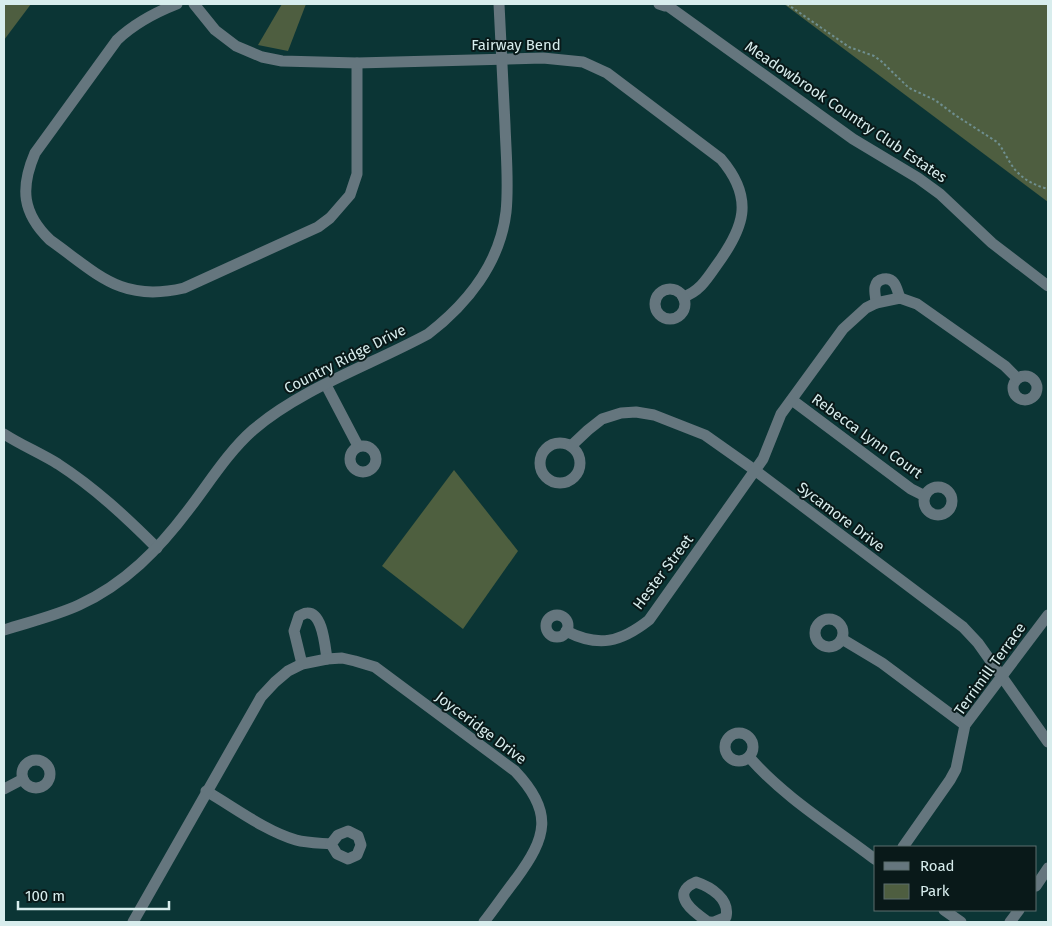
<svg xmlns="http://www.w3.org/2000/svg" width="1052" height="926" font-family="'Fira Sans',sans-serif">
<rect width="100%" height="100%" fill="#0b3535"/>
<g fill="#4e5e40">
<path d="M 4,4 L 31,4 L 4,40 Z"/>
<path d="M 282,4 L 306,4 L 288,51 L 258,45 Z"/>
<path d="M 784,4 L 1048,4 L 1048,202 Z"/>
</g>
<path fill="#4e5f3f" d="M 454,470 L 518,551 L 463,629 L 382,566 Z"/>
<g fill="none" stroke-linecap="round" stroke-linejoin="round">
<path stroke="#6f8f8f" stroke-width="2" stroke-dasharray="2.5 2.5" stroke-linecap="butt" d="M 787,4 L 849,47 L 874,56 L 881,61 L 909,88 L 935,100 L 955,115 L 997,142 C 1002,147 1004,153 1008,159 C 1017,176 1030,184 1048,189"/>
<g stroke="#65767e" stroke-width="11">
<path d="M 177,4 C 154,13 135,23 117,40 L 35,153 C 20,188 22,213 50,240 C 98,274 121,303 184,288 L 318,227 L 330,218 L 350,195 L 357,174 L 357,63"/>
<path d="M 194,4 L 215,30 L 236,46 L 262,57 L 282,61 L 357,63 L 543,58 L 583,62 L 607,73 L 721,159 C 755,199 744,228 716,266 C 707,279 699,292 683,297"/>
<path d="M 659,4 L 665,6 L 668,6 L 853,139 L 918,178 L 940,194 L 992,243 L 1048,286"/>
<circle cx="670" cy="304" r="15"/>
<path d="M 876,303 C 876,298 874,292 875,287 C 877,278 889,276 894,283 C 897,287 898,293 900,298"/>
<circle cx="1025" cy="388" r="12"/>
<path d="M 326,385 L 358,446"/>
<path d="M 792,400 L 911,489 L 925,496"/>
<path d="M 4,434 C 21,445 40,453 58,464 C 95,488 126,517 157,548"/>
<circle cx="560" cy="463" r="20"/>
<circle cx="363" cy="459" r="13"/>
<path d="M 571,446 L 588,430 L 602,419 L 621,413 L 636,412 L 654,415 L 705,435 L 756,471 L 963,627 L 978,643 L 1048,742"/>
<circle cx="938" cy="501" r="14"/>
<circle cx="557" cy="626" r="11"/>
<circle cx="829" cy="633" r="14"/>
<path d="M 4,630 C 29,622 55,616 79,605 C 125,584 159,549 189,509 C 209,483 228,452 253,430 C 302,388 371,365 428,334 C 467,304 500,263 506,212 C 509,184 506,154 505,125 C 503,85 501,44 499,4"/>
<path d="M 566,631 C 599,648 621,642 649,620 L 763,459 L 781,414 L 843,329 L 866,308 L 876,303 L 900,298 L 917,304 L 1005,366 L 1017,378"/>
<path d="M 842,639 L 882,663 L 965,725"/>
<path d="M 302,664 L 294,631 L 299,616 C 302,615 304,613 307,613 C 323,612 325,647 327,659"/>
<circle cx="739" cy="747" r="14"/>
<path d="M 749,757 C 785,798 833,827 876,860"/>
<circle cx="36" cy="774" r="14"/>
<path d="M 4,789 L 23,779"/>
<path d="M 206,791 C 234,807 265,831 296,840 C 307,843 319,843 331,844"/>
<path d="M 348,831 L 358,836 L 361,845 L 357,855 L 348,859 L 337,854 L 331,844 L 338,835 Z"/>
<path d="M 903,847 L 950,780 L 956,769 L 965,725 L 1048,615"/>
<path d="M 1036,886 L 1048,868"/>
<path d="M 944,910 L 961,922"/>
<path d="M 133,922 L 261,697 L 275,682 L 288,671 L 302,664 L 327,659 L 342,658 L 355,661 L 375,667 L 515,771 C 554,812 547,837 516,879 C 505,893 495,908 484,922"/>
<path d="M 711,922 L 708,922 C 695,913 668,894 696,882 C 711,887 730,899 726,917 L 714,922"/>
<path d="M 1010,922 L 1019,910"/>
</g>
</g>
<g text-anchor="middle" stroke-width="4" stroke-linejoin="round" paint-order="stroke">
<g font-size="15" fill="#d8eded" stroke="#091919">
<text x="516" y="50">Fairway Bend</text>
<text transform="translate(846 112) rotate(34)" y="5">Meadowbrook Country Club Estates</text>
<text transform="translate(345 359) rotate(-27)" y="5">Country Ridge Drive</text>
<text transform="translate(867 436) rotate(36)" y="5">Rebecca Lynn Court</text>
<text transform="translate(841 517) rotate(37)" y="5">Sycamore Drive</text>
<text transform="translate(663 572) rotate(-53)" y="5">Hester Street</text>
<text transform="translate(990 669) rotate(-54)" y="5">Terrimill Terrace</text>
<text transform="translate(481 728) rotate(37)" y="5">Joyceridge Drive</text>
</g>
</g>
<rect width="1052" height="926" fill="none" stroke="#d8eded" stroke-width="10"/>
<rect x="874" y="846" width="162" height="65" fill="#091919" stroke="#5c6e6e"/>
<rect x="884" y="862" width="25" height="8" fill="#65767e" stroke="#5c6e6e"/>
<text x="920" y="871" font-size="15" fill="#d8eded">Road</text>
<rect x="884" y="884" width="25" height="15" fill="#4e5e40" stroke="#5c6e6e"/>
<text x="920" y="896" font-size="15" fill="#d8eded">Park</text>
<path d="M18 901v8h151v-8" fill="none" stroke="#d8eded" stroke-width="2.5"/>
<text x="25" y="901" font-size="15" fill="#d8eded" stroke="#091919" stroke-width="4" paint-order="stroke">100 m</text>
</svg>
